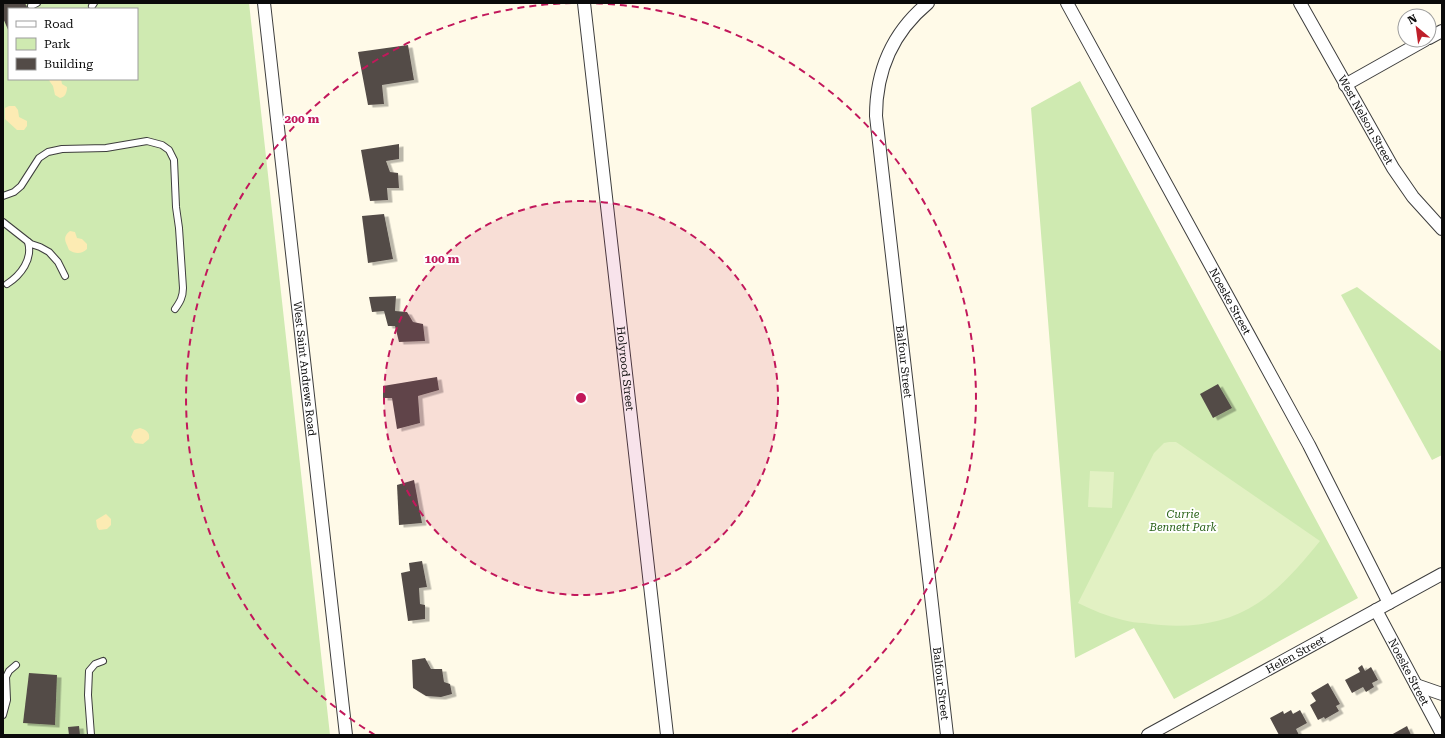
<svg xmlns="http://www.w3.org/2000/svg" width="1445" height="738" font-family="'Roboto Serif',serif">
<defs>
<filter id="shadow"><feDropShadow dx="4.5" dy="2.5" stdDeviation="0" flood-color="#0004"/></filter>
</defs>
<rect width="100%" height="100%" fill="#fffae8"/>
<g fill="#cfeab1" fill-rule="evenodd">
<path d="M 3,3 L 249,3 L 330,735 L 3,735 ZM 9,9 L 137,9 L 137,79 L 9,79 Z"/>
<path d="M 1080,81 L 1358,598 L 1174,699 L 1134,628 L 1075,658 L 1031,108 Z"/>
<path d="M 1357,287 L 1442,352 L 1442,455 L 1432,460 L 1341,295 Z"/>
</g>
<g fill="#fcebb3">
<path d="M 48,79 L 61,79 L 62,84 L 67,87 C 67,93 65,97 60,98 L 55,95 L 53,86 Z"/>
<path d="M 9,106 L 15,106 L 18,110 L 19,117 L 27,121 L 27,126 L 24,130 L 17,130 L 5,119 L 5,108 Z"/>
<path d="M 70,231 L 75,232 L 77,238 L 82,239 L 87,244 L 87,249 C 82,254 75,254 69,250 C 67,243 61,238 70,231 Z"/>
<path d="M 140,428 C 146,430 150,432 149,439 L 143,444 L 135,443 L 131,437 L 134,430 Z"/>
<path d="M 106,514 L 111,519 L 111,525 L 107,529 L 99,530 L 97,527 L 96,520 Z"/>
</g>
<g fill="#e2f1c3">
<path d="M 1169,442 L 1176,442 L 1182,446 L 1320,541 C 1301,564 1283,586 1258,603 C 1223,626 1184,629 1144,623 C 1137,623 1130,622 1123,620 C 1107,616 1092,610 1078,603 L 1154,453 L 1164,443 Z"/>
<path d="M 1090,471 L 1114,472 L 1112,508 L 1088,507 Z"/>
</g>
<g fill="#534b47" filter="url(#shadow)">
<path d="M 3,3 L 25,3 L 28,9 L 9,9 L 9,32 L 3,18 Z"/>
<path d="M 408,45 L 414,80 L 382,85 L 384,104 L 368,105 L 358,52 Z"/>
<path d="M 399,144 L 399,159 L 386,161 L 390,172 L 398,173 L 399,188 L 387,188 L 388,200 L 370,201 L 361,150 Z"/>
<path d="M 384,214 L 393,259 L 368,263 L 362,216 Z"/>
<path d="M 396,296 L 395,311 L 407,312 L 413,322 L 423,324 L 425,341 L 399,342 L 395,326 L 388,326 L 384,311 L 372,312 L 369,297 Z"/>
<path d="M 437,377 L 439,390 L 418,396 L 420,423 L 397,429 L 392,398 L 383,398 L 383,386 Z"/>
<path d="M 1218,384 L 1232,408 L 1213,418 L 1200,394 Z"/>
<path d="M 414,480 L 422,523 L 399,525 L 397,485 Z"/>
<path d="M 422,561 L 427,587 L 419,588 L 420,604 L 425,605 L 425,619 L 408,621 L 401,573 L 410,571 L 409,563 Z"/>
<path d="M 425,658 L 431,669 L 442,669 L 444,682 L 450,684 L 452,694 L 441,697 L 426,696 L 413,688 L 412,660 Z"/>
<path d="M 1362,665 L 1365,671 L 1371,667 L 1378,680 L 1372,683 L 1374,687 L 1366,692 L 1363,687 L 1352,693 L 1345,680 L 1360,672 L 1358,668 Z"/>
<path d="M 29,673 L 57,675 L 55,725 L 23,723 Z"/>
<path d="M 1328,683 L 1340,704 L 1336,706 L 1339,711 L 1325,719 L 1324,717 L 1318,720 L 1310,705 L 1316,701 L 1311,693 Z"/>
<path d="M 1291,710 L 1293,714 L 1300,710 L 1307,723 L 1296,729 L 1299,735 L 1279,735 L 1270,718 L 1283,711 L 1284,714 Z"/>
<path d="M 79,726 L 80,735 L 69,735 L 68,727 Z"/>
<path d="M 1407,726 L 1411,735 L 1391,735 Z"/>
</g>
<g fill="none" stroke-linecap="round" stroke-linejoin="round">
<g stroke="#3d3d3d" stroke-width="8">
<g id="service">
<path d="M 31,6 L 37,3"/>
<path d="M 92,6 L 94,3"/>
<path d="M 3,196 L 14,192 L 21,186 L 39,158 L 48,152 L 62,149 L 106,148 L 147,141 L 162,145 L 169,150 L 174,160 L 176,207 L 179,228 L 183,288 C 183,297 180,302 175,309"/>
<path d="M 3,222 L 31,244 L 40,247 L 49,252 L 58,262 L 65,276"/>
<path d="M 7,284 C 21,275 33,259 28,242"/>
<path d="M 3,715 L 7,700 L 6,677 L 9,671 L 16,665"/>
<path d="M 91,735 L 88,695 L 89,671 L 95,664 L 103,661"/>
</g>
</g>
<g stroke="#3d3d3d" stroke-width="14">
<g id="minor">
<path id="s1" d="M 264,3 L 346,735"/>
<path id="s2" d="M 584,3 L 667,735"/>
<path id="s3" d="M 928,3 C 893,32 876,71 876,116 L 947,735"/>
<path id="s4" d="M 1067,3 L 1309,445 L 1389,603"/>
<path id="s5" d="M 1300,3 L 1393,168 L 1413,197 L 1442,229"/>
<path d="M 1429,38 L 1442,31"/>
<path d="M 1345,85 L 1425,40"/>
<path id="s6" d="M 1376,610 L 1442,734"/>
<path d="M 1416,685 L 1442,694"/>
<path id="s7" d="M 1148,735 L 1442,574"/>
</g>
</g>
<use href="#service" stroke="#fff" stroke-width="6"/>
<use href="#minor" stroke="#fff" stroke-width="12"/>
</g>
<circle cx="581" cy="398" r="197" fill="#c2185b" fill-opacity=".12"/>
<g fill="none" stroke="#c2185b" stroke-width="2" stroke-dasharray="7 5">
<circle cx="581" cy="398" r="197"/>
<path d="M375 735A395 395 0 0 1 578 3M584 3A395 395 0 0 1 787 735"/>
</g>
<g text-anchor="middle" stroke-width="4" stroke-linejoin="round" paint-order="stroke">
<g font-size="11" fill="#0a0a0a" stroke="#fff">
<text dy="4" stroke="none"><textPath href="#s5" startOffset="134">West Nelson Street</textPath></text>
<text dy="4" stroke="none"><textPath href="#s4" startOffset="340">Noeske Street</textPath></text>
<text dy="4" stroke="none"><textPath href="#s3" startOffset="376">Balfour Street</textPath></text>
<text dy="4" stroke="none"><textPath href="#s1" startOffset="368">West Saint Andrews Road</textPath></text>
<text dy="4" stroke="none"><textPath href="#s2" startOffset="368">Holyrood Street</textPath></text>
<text dy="4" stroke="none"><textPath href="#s7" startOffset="168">Helen Street</textPath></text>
<text dy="4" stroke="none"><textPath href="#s6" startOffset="70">Noeske Street</textPath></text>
<text dy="4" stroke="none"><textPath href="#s3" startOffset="700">Balfour Street</textPath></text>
</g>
<g font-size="11" font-style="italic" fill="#2a631a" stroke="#fff">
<text x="1183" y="518">Currie<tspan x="1183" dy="13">Bennett Park</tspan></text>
</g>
</g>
<circle cx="581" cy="398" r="6" fill="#c2185b" stroke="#fff" stroke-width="2"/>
<g font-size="12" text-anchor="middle" font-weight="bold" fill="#c2185b" stroke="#fff" stroke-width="4" stroke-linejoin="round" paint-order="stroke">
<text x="302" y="123">200 m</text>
<text x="442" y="263">100 m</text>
</g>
<rect width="1445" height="738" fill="none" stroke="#0a0a0a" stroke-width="8"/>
<rect x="8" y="8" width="130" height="72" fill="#ffffff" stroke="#9d9d9d"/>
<rect x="16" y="21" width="20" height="6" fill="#ffffff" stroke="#9d9d9d"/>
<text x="44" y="28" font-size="12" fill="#0a0a0a">Road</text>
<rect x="16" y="38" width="20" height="12" fill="#cfeab1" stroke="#9d9d9d"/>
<text x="44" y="48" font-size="12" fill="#0a0a0a">Park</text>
<rect x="16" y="58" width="20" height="12" fill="#534b47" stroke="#9d9d9d"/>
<text x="44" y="68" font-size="12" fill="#0a0a0a">Building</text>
<g transform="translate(1417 28) rotate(331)"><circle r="19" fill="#ffffff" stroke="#9d9d9d"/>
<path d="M0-3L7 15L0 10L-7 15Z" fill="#be1f2a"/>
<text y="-6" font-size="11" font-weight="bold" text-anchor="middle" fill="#0a0a0a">N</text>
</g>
</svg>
